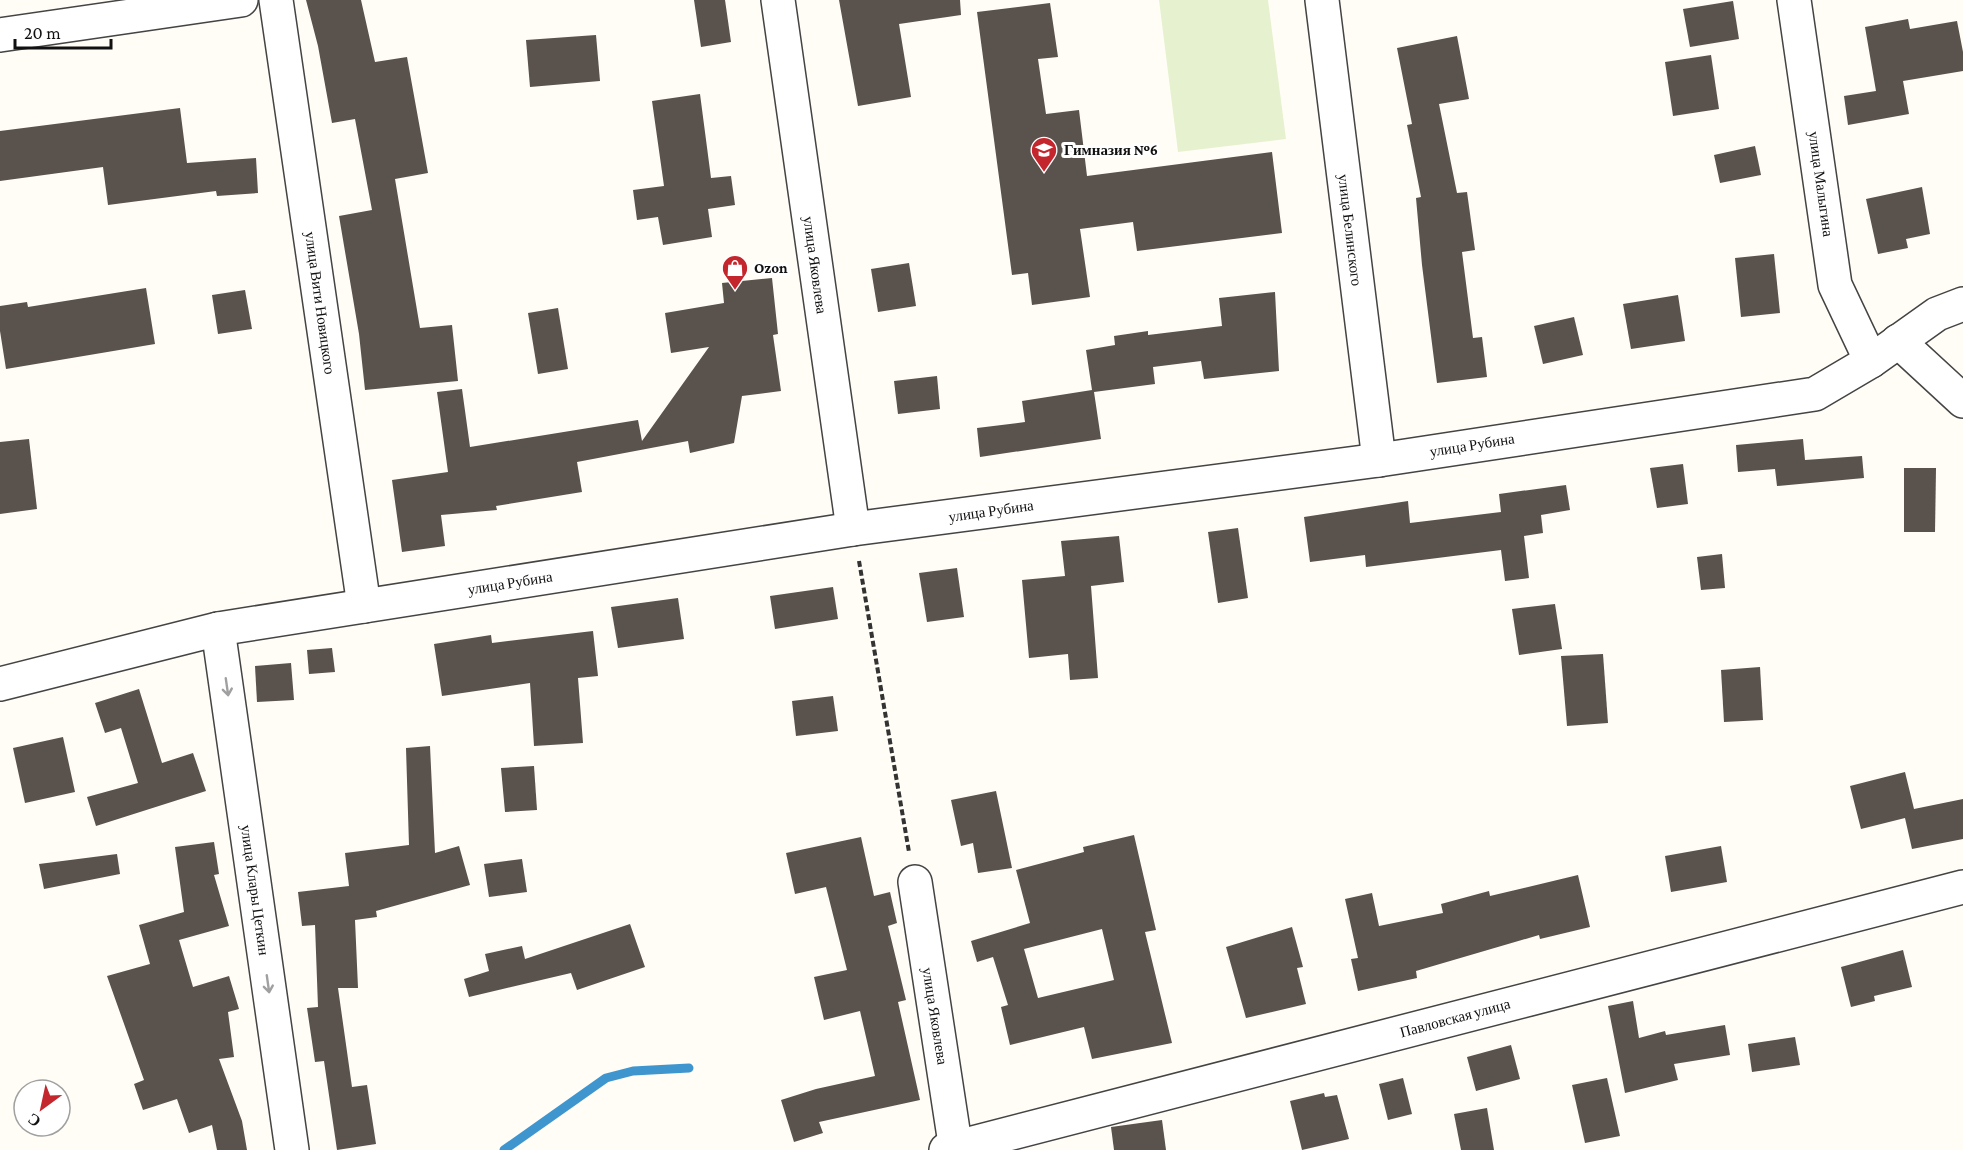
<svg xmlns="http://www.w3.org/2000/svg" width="1963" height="1150" font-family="'Crimson Pro',serif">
<rect width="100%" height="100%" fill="#fffdf5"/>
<path fill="#e6f2cf" d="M 1159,0 L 1268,0 L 1286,139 L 1178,152 Z"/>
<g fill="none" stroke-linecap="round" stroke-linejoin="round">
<path stroke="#3f96cf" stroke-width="9" d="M 504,1150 L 606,1078 L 633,1071 L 689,1068"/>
</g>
<g fill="#5a524d" fill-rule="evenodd">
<path d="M 306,0 L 361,0 L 375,62 L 407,57 L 428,173 L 395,179 L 420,328 L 452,325 L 458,381 L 365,390 L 359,334 L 339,216 L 372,210 L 355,119 L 332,123 L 318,46 Z"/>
<path d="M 694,0 L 725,0 L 731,42 L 701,47 Z"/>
<path d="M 839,0 L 960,0 L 961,15 L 899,24 L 911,97 L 858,106 Z"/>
<path d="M 1733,1 L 1739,39 L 1690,47 L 1683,9 Z"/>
<path d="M 1050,3 L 1058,57 L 1038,59 L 1046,114 L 1079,110 L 1087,176 L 1272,152 L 1282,233 L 1137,251 L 1133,222 L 1080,229 L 1090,297 L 1032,305 L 1028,273 L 1012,275 L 977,12 Z"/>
<path d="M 1908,19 L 1910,29 L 1957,21 L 1963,52 L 1963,71 L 1903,81 L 1909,114 L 1848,125 L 1844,96 L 1876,91 L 1865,27 Z"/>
<path d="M 596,35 L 600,81 L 530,87 L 526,40 Z"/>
<path d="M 1457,36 L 1469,99 L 1439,104 L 1457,193 L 1467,192 L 1475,250 L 1462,252 L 1473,338 L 1482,337 L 1487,377 L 1437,383 L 1422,265 L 1416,198 L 1421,197 L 1407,125 L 1412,124 L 1397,48 Z"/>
<path d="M 1711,55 L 1719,109 L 1673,116 L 1665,62 Z"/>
<path d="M 700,94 L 711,178 L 731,176 L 735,205 L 708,209 L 712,237 L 663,245 L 658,217 L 637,220 L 633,190 L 664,186 L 652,101 Z"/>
<path d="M 180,108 L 187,163 L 256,158 L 258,193 L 217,196 L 216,191 L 108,205 L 103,167 L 0,181 L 0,131 Z"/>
<path d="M 1755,146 L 1761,175 L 1720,183 L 1714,155 Z"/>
<path d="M 1922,187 L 1930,234 L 1906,239 L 1908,248 L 1878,254 L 1866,199 Z"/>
<path d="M 1774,254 L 1780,313 L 1741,317 L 1735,258 Z"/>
<path d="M 909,263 L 916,306 L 878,312 L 871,269 Z"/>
<path d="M 772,278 L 778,334 L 773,335 L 781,391 L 742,396 L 734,443 L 690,453 L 688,441 L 577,462 L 582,492 L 496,506 L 497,510 L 441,515 L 445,546 L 402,552 L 392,480 L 448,472 L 437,392 L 462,389 L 470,447 L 638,420 L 642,441 L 709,347 L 671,353 L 665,313 L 724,303 L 722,283 Z"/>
<path d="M 146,288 L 155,344 L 6,369 L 0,331 L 0,306 L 27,302 L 28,307 Z"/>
<path d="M 245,290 L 252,329 L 218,334 L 212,295 Z"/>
<path d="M 1275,292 L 1279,371 L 1204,379 L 1201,361 L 1153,367 L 1155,384 L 1094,392 L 1101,439 L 980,457 L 977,428 L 1025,422 L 1022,401 L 1092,390 L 1086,350 L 1115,345 L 1114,336 L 1148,331 L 1148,335 L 1222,326 L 1219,298 Z"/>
<path d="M 1678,295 L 1685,341 L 1631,349 L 1623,304 Z"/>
<path d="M 558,308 L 568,369 L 538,374 L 528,313 Z"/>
<path d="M 1574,317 L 1583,355 L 1543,364 L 1534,326 Z"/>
<path d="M 937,376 L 940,409 L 898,414 L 894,381 Z"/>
<path d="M 29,439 L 37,509 L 0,514 L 0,442 Z"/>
<path d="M 1803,439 L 1805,460 L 1862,456 L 1864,478 L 1777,486 L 1775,469 L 1738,472 L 1736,445 Z"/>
<path d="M 1683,464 L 1688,504 L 1657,508 L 1650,468 Z"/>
<path d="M 1904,468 L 1936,468 L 1935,532 L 1904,532 Z"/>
<path d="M 1566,485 L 1570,510 L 1541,515 L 1543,533 L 1524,536 L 1529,578 L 1505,581 L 1501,550 L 1366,567 L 1365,555 L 1310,562 L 1304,517 L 1408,501 L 1410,523 L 1501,512 L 1499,494 Z"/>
<path d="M 1238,528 L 1248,598 L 1218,603 L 1208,532 Z"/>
<path d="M 1119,536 L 1124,582 L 1091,586 L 1098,678 L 1070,680 L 1068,654 L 1029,658 L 1022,580 L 1065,576 L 1061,541 Z"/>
<path d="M 1722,554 L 1725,588 L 1701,590 L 1697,557 Z"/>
<path d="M 957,568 L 964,617 L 927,622 L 919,573 Z"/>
<path d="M 833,587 L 838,619 L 775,629 L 770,596 Z"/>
<path d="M 678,598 L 684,639 L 618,648 L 611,607 Z"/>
<path d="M 1555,604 L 1562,649 L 1519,655 L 1512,609 Z"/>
<path d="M 593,631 L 598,676 L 578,678 L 583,743 L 534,746 L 530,683 L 442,696 L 434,644 L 491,635 L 492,643 Z"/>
<path d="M 332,648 L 335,672 L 309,674 L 307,650 Z"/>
<path d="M 1603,654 L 1608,723 L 1567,726 L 1561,656 Z"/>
<path d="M 291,663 L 294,700 L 257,702 L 255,666 Z"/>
<path d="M 1760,667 L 1763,720 L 1724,722 L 1721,670 Z"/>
<path d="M 139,689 L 162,763 L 193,753 L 206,791 L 96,826 L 87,797 L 138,783 L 121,728 L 105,733 L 95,703 Z"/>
<path d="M 833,696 L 838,731 L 796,736 L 792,701 Z"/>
<path d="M 63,737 L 75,792 L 25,803 L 13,748 Z"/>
<path d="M 430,746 L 435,853 L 459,846 L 470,885 L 376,911 L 377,917 L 355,920 L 358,988 L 338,988 L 352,1087 L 367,1085 L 376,1144 L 337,1150 L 324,1061 L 315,1062 L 307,1008 L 318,1007 L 315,925 L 302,926 L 298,892 L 349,886 L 345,853 L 409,845 L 406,748 Z"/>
<path d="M 534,766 L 537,810 L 505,812 L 501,768 Z"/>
<path d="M 1905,772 L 1914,809 L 1963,799 L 1963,839 L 1912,849 L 1905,818 L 1861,829 L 1850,786 Z"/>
<path d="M 996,791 L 1012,868 L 978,873 L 973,843 L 961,846 L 951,800 Z"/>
<path d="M 1134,835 L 1156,930 L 1145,932 L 1172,1043 L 1092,1059 L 1084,1027 L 1010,1045 L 1001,1007 L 1008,1005 L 993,957 L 977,962 L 971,941 L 1030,923 L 1016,870 L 1084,852 L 1083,847 ZM 1102,929 L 1114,980 L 1038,998 L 1024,949 Z"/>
<path d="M 861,837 L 874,896 L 890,892 L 897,923 L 888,926 L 906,1000 L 898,1002 L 920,1100 L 819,1122 L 823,1133 L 794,1142 L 781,1100 L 816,1089 L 875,1076 L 860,1011 L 824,1020 L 814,977 L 847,970 L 826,887 L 795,894 L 786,853 Z"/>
<path d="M 214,842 L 219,874 L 214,875 L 229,926 L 179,940 L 193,987 L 229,976 L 239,1009 L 228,1012 L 234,1057 L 219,1059 L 242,1121 L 247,1150 L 217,1150 L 212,1125 L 189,1133 L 177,1099 L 143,1110 L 134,1084 L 144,1080 L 107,976 L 150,964 L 139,925 L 184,912 L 175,847 Z"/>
<path d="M 1721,846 L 1727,882 L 1671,892 L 1665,856 Z"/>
<path d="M 117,854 L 120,874 L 44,889 L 39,864 Z"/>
<path d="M 522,859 L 527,892 L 489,897 L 484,864 Z"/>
<path d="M 1578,875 L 1590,927 L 1540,939 L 1539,935 L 1416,971 L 1417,978 L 1358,991 L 1351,959 L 1358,958 L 1345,899 L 1372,893 L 1379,926 L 1443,913 L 1441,904 L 1489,891 L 1490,896 Z"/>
<path d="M 630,924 L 645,967 L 577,990 L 571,973 L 469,997 L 464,979 L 489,971 L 485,954 L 522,946 L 525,959 Z"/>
<path d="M 1292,927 L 1303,967 L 1297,968 L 1306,1004 L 1246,1018 L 1226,947 Z"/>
<path d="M 1903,950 L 1912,987 L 1874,996 L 1875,1001 L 1851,1007 L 1841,967 Z"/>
<path d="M 1633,1001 L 1639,1038 L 1665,1031 L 1666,1035 L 1725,1025 L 1730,1055 L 1674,1064 L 1678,1080 L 1625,1093 L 1608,1006 Z"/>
<path d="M 1795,1037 L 1800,1065 L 1752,1072 L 1748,1044 Z"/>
<path d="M 1511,1045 L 1520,1079 L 1476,1091 L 1467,1057 Z"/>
<path d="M 1403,1078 L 1412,1114 L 1388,1120 L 1379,1084 Z"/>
<path d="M 1607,1078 L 1620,1136 L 1585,1143 L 1572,1085 Z"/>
<path d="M 1324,1093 L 1325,1097 L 1337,1095 L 1349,1139 L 1302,1150 L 1290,1101 Z"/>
<path d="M 1487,1108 L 1494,1150 L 1461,1150 L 1454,1114 Z"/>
<path d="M 1162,1120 L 1166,1150 L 1114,1150 L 1111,1127 Z"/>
</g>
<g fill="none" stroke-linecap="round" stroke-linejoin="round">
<g stroke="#444" stroke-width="36">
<g id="minor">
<path d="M 276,0 L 364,606"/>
<path d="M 778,0 L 853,529"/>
<path d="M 1322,0 L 1379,460"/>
<path d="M 1794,0 L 1835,285 L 1871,361"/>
<path d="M 0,35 L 241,0"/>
<path d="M 1898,341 L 1963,401"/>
<path d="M 218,629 L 292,1150"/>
<path d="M 0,684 L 218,629 L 853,529 L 1379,460 L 1815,394 L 1871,361 L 1937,314 L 1963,304"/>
<path d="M 915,882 L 956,1150"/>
<path d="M 946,1150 L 1963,887"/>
</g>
</g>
<path stroke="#333" stroke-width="4" stroke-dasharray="6 3" stroke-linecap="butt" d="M 859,561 L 909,852"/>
<use href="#minor" stroke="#fff" stroke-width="33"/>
</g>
<defs><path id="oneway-shaft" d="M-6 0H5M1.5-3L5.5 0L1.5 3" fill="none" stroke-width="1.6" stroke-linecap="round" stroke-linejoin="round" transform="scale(1.5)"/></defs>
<g stroke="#a0a0a0">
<use href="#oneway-shaft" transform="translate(227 687) rotate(82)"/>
<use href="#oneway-shaft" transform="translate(268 984) rotate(82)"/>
</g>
<defs>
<g id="school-pin" transform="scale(1.35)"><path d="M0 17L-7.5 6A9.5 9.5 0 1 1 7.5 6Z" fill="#c4262e" stroke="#fff"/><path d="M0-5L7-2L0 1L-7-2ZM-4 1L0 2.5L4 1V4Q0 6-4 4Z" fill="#fff"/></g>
<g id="shop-pin" transform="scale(1.35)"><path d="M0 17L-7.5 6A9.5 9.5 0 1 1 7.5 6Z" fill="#c4262e" stroke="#fff"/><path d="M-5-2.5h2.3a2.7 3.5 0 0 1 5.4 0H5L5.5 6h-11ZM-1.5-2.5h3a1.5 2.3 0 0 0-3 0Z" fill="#fff"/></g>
</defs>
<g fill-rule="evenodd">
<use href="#school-pin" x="1044" y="150"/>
<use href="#shop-pin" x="735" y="268"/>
</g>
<g text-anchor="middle" stroke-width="6" stroke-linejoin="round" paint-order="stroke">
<g font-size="15" font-weight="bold" fill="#111" stroke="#fff" text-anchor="start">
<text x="1064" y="155">Гимназия №6</text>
<text x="754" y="273">Ozon</text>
</g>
<g font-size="15" fill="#111" stroke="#fff">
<text transform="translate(1821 184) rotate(82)" y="5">улица Малыгина</text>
<text transform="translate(1350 230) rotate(83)" y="5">улица Белинского</text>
<text transform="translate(815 265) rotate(82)" y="5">улица Яковлева</text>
<text transform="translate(320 303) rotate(82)" y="5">улица Вити Новицкого</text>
<text transform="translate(1472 445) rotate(-9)" y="5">улица Рубина</text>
<text transform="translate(991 511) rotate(-8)" y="5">улица Рубина</text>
<text transform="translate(510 583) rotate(-9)" y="5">улица Рубина</text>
<text transform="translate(255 890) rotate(82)" y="5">улица Клары Цеткин</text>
<text transform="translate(935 1016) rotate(81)" y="5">улица Яковлева</text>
<text transform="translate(1455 1018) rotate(-15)" y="5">Павловская улица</text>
</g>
</g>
<g transform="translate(42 1108) rotate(213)"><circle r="28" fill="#ffffff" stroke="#a0a0a0" stroke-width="1.5"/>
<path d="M0-4.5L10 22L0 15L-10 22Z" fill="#c4262e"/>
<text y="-9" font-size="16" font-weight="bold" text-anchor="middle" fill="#111111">С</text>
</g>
<path d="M15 39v9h96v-9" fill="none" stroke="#111111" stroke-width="3"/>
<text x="24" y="39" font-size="18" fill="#111111" stroke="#ffffff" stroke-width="4.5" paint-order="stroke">20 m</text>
</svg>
